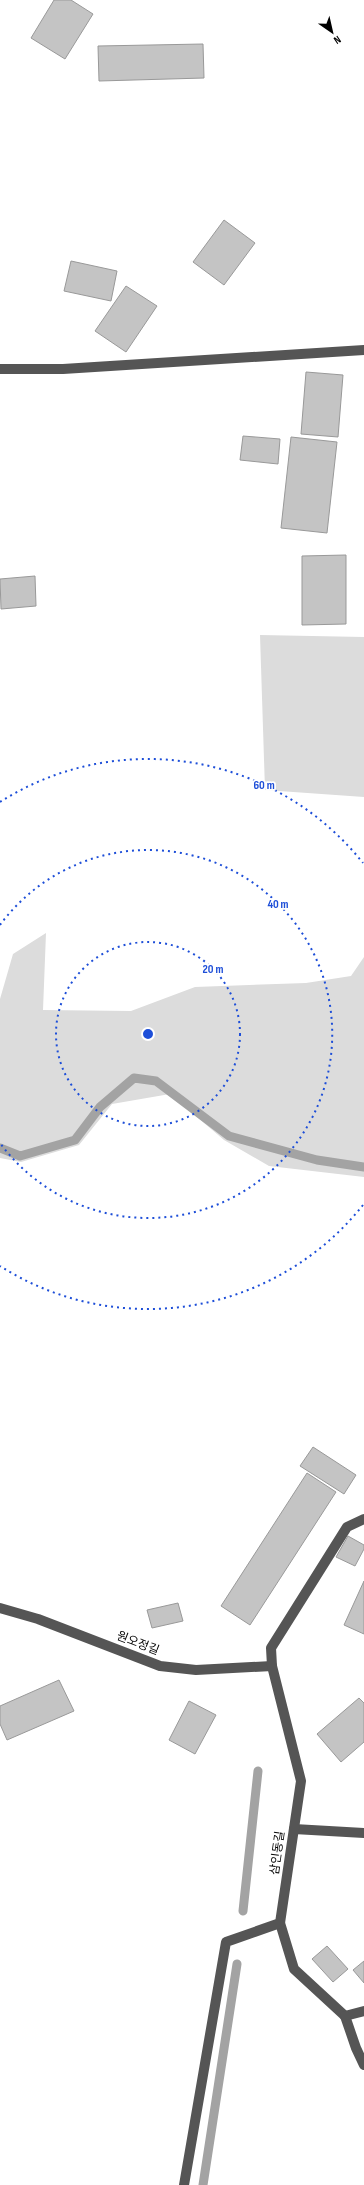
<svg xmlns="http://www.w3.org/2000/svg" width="364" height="2185" font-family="'Sofia Sans Condensed','Noto Sans KR',sans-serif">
<rect width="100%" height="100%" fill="#fff"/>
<g fill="#dcdcdc">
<path d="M 260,635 L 364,637 L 364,797 L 265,790 Z"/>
<path d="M 46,933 L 43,1010 L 131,1011 L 195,987 L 306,983 L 351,976 L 364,957 L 364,1177 L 269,1166 L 224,1140 L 170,1094 L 112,1104 L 79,1145 L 21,1162 L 0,1158 L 0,999 L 13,954 Z"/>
</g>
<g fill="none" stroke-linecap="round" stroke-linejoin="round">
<g stroke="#a3a3a3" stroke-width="9">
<path d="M 0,1148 L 20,1156 L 75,1140 L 100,1107 L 134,1078 L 156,1081 L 229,1136 L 317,1160 L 364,1167"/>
<path d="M 243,1911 L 258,1771"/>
<path d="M 203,2185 L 237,1964"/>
</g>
</g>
<g fill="#c4c4c4" stroke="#999">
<path d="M 54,0 L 71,0 L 93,14 L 65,59 L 31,38 Z"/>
<path d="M 203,44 L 204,78 L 99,81 L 98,46 Z"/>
<path d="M 224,220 L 255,243 L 224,285 L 193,262 Z"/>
<path d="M 71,261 L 117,271 L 111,301 L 64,291 Z"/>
<path d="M 126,286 L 157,306 L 126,352 L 95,331 Z"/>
<path d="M 306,372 L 343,375 L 338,437 L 301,434 Z"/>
<path d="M 243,436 L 280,439 L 278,464 L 240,460 Z"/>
<path d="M 291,437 L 337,442 L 327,533 L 281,528 Z"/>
<path d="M 346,555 L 346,624 L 302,625 L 302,556 Z"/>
<path d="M 35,576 L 36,606 L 1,609 L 0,579 Z"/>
<path d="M 313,1447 L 356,1475 L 344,1494 L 300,1466 Z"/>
<path d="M 307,1473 L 336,1492 L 250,1625 L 221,1606 Z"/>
<path d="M 348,1536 L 364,1545 L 364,1549 L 355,1566 L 336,1557 Z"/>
<path d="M 364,1581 L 364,1634 L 344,1625 Z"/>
<path d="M 178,1603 L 183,1621 L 152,1628 L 147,1610 Z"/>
<path d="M 59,1680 L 74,1711 L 7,1740 L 0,1724 L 0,1706 Z"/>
<path d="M 359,1698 L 364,1703 L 364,1742 L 341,1762 L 317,1734 Z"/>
<path d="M 189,1701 L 216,1715 L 195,1754 L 169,1740 Z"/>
<path d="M 327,1946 L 348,1969 L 333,1982 L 312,1959 Z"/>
<path d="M 364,1961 L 364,1983 L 353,1970 Z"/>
</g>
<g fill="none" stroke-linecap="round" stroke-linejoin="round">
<g stroke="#555" stroke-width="10">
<path d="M 0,369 L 63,369 L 364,350"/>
<path d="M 0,1608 L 38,1619 L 160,1666 L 196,1670 L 272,1666"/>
<path d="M 294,1829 L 364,1833"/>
<path d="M 280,1923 L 294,1969 L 345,2016 L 364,2011"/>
<path d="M 345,2016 L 356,2048 L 364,2065"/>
<path d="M 184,2185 L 226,1942 L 280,1923 L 301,1781 L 272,1666 L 271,1648 L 347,1527 L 364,1519"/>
</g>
</g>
<g fill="none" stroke="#1d4ed8" stroke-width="2" stroke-dasharray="2 4">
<circle cx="148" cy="1034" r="92"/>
<path d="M0 925A184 184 0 1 1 0 1143"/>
<path d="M363 1205A275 275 0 0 1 0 1266M0 802A275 275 0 0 1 363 863"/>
</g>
<g text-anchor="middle" stroke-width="3.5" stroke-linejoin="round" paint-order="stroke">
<g font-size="12" fill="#000" stroke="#fff">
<text transform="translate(138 1643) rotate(21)" y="4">원오정길</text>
<text transform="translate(277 1853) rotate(-82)" y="4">삼인동길</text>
</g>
</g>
<circle cx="148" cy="1034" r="6" fill="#1d4ed8" stroke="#fff" stroke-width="2"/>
<g font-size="12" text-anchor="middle" font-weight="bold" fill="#1d4ed8" stroke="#fff" stroke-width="3.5" stroke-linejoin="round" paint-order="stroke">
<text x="264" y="789">60 m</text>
<text x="278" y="908">40 m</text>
<text x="213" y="973">20 m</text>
</g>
<g transform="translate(332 32) rotate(146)" stroke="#ffffff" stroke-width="3" paint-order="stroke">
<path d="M0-3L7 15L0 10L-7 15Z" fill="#000000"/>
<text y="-6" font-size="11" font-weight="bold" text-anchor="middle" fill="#000000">N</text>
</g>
</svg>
